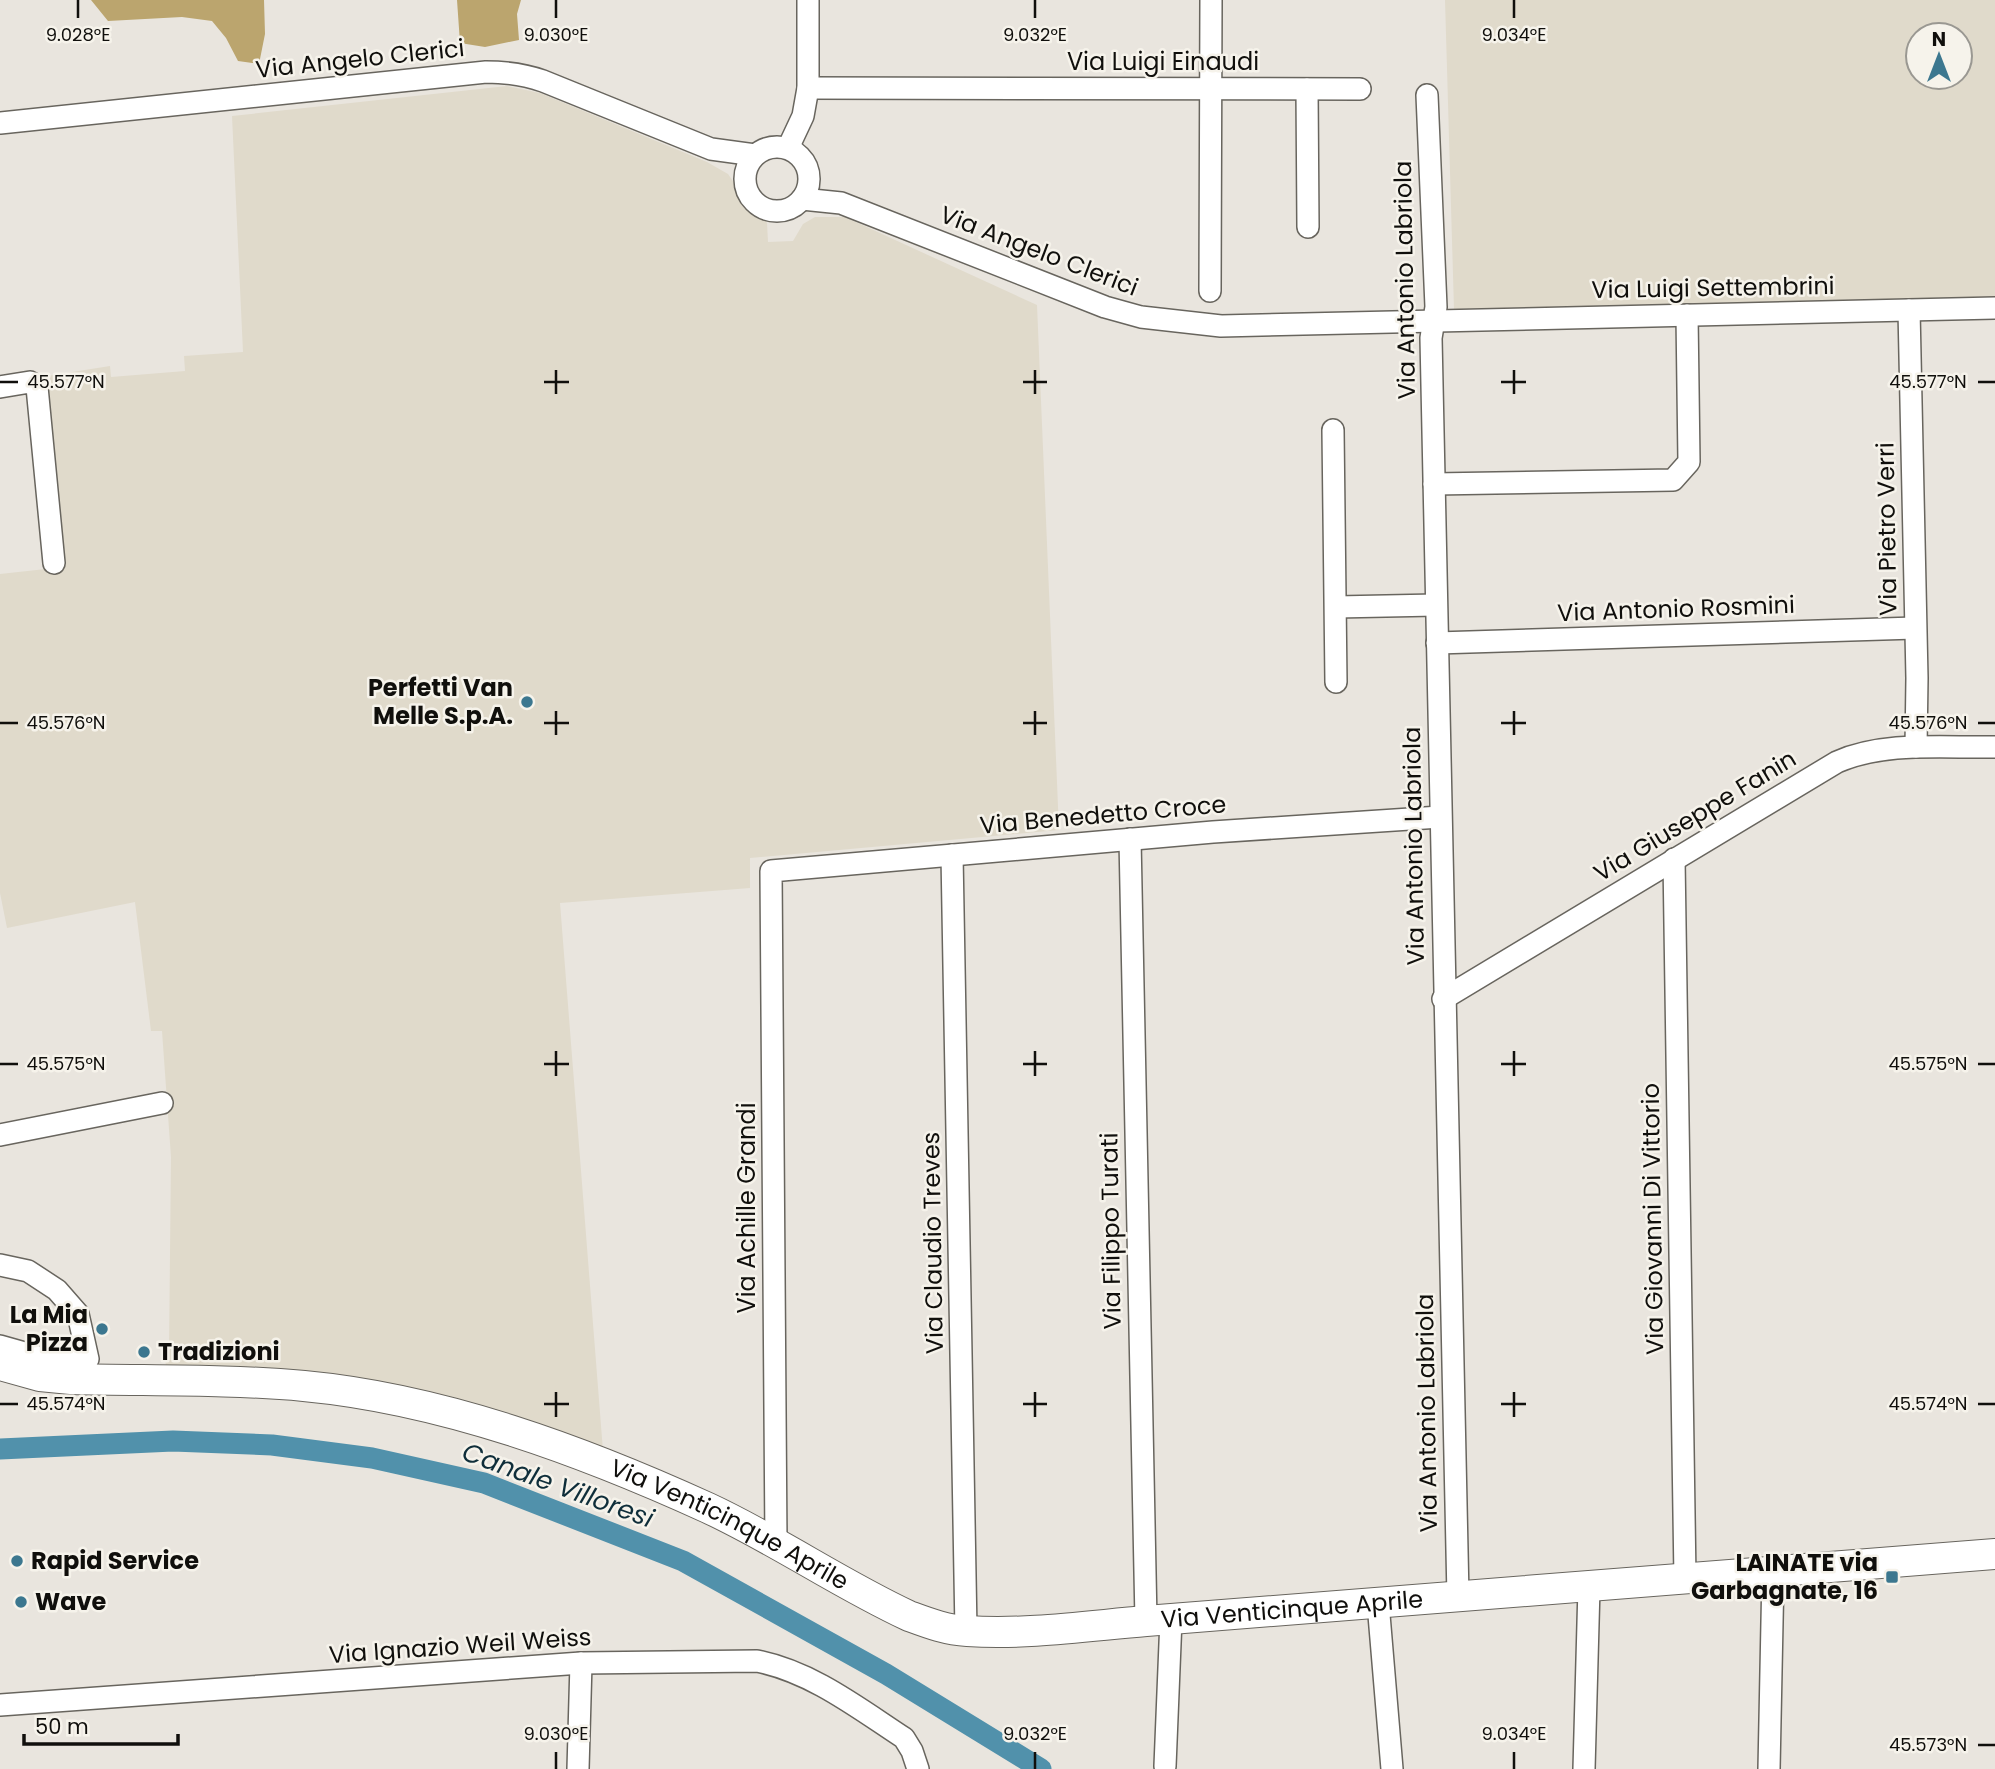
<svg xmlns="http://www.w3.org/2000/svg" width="1995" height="1769" font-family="Poppins,sans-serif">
<rect width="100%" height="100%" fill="#e9e5de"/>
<g fill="#e0dacb" fill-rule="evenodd">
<path d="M 1445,0 L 1995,0 L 1995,298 L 1454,309 ZM 1918,35 L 1960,35 L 1960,77 L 1918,77 Z"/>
<path d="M 507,86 L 540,93 L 707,162 L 728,174 L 748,203 L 762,215 L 767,223 L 768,242 L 793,241 L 803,224 L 815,217 L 845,217 L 1037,305 L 1059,830 L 750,858 L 750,888 L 560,903 L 603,1451 L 166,1369 L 165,1354 L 169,1353 L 171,1157 L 162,1031 L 151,1031 L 135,902 L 7,928 L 0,893 L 0,574 L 64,567 L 47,376 L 110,366 L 111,377 L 185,371 L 184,356 L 243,352 L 232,116 Z"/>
</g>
<g fill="#bba56e">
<path d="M 91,0 L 264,0 L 265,34 L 259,64 L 238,61 L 226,38 L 212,21 L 182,17 L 108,21 Z"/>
<path d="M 457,0 L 521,0 L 517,14 L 519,40 L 485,47 L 460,43 Z"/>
</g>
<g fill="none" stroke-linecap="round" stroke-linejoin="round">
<path stroke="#5191ab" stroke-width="21" d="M 0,1449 L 173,1441 L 272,1445 L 372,1458 L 484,1483 L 683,1561 L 886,1674 L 1041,1769"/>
<g stroke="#68655e" stroke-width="24">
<g id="street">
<path d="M 808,88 L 1360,89"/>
<path d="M 1307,89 L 1308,227"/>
<path d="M 1427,95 L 1436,307 L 1431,338 L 1458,1597"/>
<path d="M 0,123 L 486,72 C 507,72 523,74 543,81 L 711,149 L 755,155"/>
<circle cx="777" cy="179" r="32"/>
<path d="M 788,148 L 803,116 L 808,88 L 808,0"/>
<path d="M 802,199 L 841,203 L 1105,307 L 1141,317 L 1221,326 L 1995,308"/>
<path d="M 1210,291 L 1211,0"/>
<path d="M 1909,310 L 1917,678 L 1916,747"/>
<path d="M 0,387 L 30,382 L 37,387 L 54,563"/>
<path d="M 1333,430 L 1336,682"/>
<path d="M 1434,484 L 1673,480 L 1689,462 L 1687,315"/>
<path d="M 1336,607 L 1436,605"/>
<path d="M 1437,643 L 1915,628"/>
<path d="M 1130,839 L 1146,1621"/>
<path d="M 952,855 L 966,1631"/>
<path d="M 1674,859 L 1685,1579"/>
<path d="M 1443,999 L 1837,762 C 1885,741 1943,748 1995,747"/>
<path d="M 0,1135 L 162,1103"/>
<path d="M 0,1265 L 28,1271 L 57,1290 L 78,1314 L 88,1359 L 39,1357 L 0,1346"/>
<path d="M 776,1544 L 771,871 L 1213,832 L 1440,817"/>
<path d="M 1378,1603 L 1392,1769"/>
<path d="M 0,1705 L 581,1663 L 757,1661 C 812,1672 858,1708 904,1738 L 912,1751 L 918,1769"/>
<path d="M 1165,1766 L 1171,1619"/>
<path d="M 578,1769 L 581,1663"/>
<path d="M 1584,1769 L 1589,1587"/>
<path d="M 1769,1769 L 1773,1573"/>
</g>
</g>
<g stroke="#68655e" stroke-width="32">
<g id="secondary">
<path id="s1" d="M 0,1365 L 40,1376 L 71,1379 C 149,1381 227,1379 304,1386 C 443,1399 583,1451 708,1508 C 777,1540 840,1584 909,1616 C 928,1623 946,1630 967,1631 C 1026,1635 1087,1626 1146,1621 L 1995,1554"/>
</g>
</g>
<use href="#street" stroke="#fff" stroke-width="21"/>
<use href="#secondary" stroke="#fff" stroke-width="30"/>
</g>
<path fill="none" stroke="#100f0c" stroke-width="2.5" d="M 78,0 L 78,18M 556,0 L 556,18M 1035,0 L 1035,18M 1514,0 L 1514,18M 556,370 L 556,394M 1035,370 L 1035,394M 1514,370 L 1514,394M 0,382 L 18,382M 544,382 L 569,382M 1023,382 L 1047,382M 1501,382 L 1526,382M 1978,382 L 1995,382M 556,711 L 556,735M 1035,711 L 1035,735M 1514,711 L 1514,735M 0,723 L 18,723M 544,723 L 569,723M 1023,723 L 1047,723M 1501,723 L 1526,723M 1978,723 L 1995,723M 556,1051 L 556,1076M 1035,1051 L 1035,1076M 1514,1051 L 1514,1076M 0,1064 L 18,1064M 544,1064 L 569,1064M 1023,1064 L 1047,1064M 1501,1064 L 1526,1064M 1978,1064 L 1995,1064M 556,1392 L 556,1417M 1035,1392 L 1035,1417M 1514,1392 L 1514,1417M 0,1404 L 18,1404M 544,1404 L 569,1404M 1023,1404 L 1047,1404M 1501,1404 L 1526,1404M 1978,1404 L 1995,1404M 1978,1745 L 1995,1745M 556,1752 L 556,1769M 1035,1752 L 1035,1769M 1514,1752 L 1514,1769"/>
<g fill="#3c778f" stroke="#f6f3eb" stroke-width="2.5">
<circle cx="527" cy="702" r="7"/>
<circle cx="102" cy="1329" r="7"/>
<circle cx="144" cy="1352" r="7"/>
<circle cx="17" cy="1561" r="7"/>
<rect x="1885" y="1570" width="14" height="14" rx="3.5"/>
<circle cx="21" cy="1602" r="7"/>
</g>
<g text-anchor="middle" stroke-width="5" stroke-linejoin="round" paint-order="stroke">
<g font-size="24" fill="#100f0c" stroke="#f6f3eb">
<text transform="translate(360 59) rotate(-6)" y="8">Via Angelo Clerici</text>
<text x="1163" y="70">Via Luigi Einaudi</text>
<text transform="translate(1039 251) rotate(21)" y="8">Via Angelo Clerici</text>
<text transform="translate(1405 280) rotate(-91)" y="8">Via Antonio Labriola</text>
<text transform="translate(1713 288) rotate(-1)" y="8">Via Luigi Settembrini</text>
<text transform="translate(1887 529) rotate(-91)" y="8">Via Pietro Verri</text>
<text transform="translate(1676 609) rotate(-2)" y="8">Via Antonio Rosmini</text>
<text transform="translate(1103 815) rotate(-5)" y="8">Via Benedetto Croce</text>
<text transform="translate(1695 816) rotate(-31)" y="8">Via Giuseppe Fanin</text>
<text transform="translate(1414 846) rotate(-91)" y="8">Via Antonio Labriola</text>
<text transform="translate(747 1208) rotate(-90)" y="8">Via Achille Grandi</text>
<text transform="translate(1653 1219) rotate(-91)" y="8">Via Giovanni Di Vittorio</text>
<text transform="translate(1111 1231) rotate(-91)" y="8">Via Filippo Turati</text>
<text transform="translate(933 1243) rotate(-91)" y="8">Via Claudio Treves</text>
<text transform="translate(1427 1413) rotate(-91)" y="8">Via Antonio Labriola</text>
<text dy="8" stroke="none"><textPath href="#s1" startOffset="756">Via Venticinque Aprile</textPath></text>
<text dy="8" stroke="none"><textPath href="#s1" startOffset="1344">Via Venticinque Aprile</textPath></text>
<text transform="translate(460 1646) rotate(-4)" y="8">Via Ignazio Weil Weiss</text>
</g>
<g font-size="24" font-weight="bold" fill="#100f0c" stroke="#f6f3eb" text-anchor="end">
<text x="513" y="696">Perfetti Van<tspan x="513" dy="28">Melle S.p.A.</tspan></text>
<text x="88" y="1323">La Mia<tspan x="88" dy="28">Pizza</tspan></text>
<text x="158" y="1360" text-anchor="start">Tradizioni</text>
<text x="31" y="1569" text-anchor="start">Rapid Service</text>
<text x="1878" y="1571">LAINATE via<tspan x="1878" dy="28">Garbagnate, 16</tspan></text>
<text x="35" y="1610" text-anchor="start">Wave</text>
</g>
<g font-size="26" font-style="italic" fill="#0f2e3a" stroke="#f6f3eb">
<text transform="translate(558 1485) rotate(20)" y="9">Canale Villoresi</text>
</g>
</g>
<g font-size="18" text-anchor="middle" fill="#100f0c" stroke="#f6f3eb" stroke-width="5" stroke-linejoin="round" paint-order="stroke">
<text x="78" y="41">9.028°E</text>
<text x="556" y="41">9.030°E</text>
<text x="1035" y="41">9.032°E</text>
<text x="1514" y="41">9.034°E</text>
<text x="66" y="388">45.577°N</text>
<text x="1928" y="388">45.577°N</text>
<text x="66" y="729">45.576°N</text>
<text x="1928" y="729">45.576°N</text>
<text x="66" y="1070">45.575°N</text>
<text x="1928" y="1070">45.575°N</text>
<text x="66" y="1410">45.574°N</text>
<text x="1928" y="1410">45.574°N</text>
<text x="556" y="1740">9.030°E</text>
<text x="1035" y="1740">9.032°E</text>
<text x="1514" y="1740">9.034°E</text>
<text x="1928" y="1751">45.573°N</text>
</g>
<g transform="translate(1939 56)"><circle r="33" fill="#f6f3eb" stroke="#9a9892" stroke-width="2"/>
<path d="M0-5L12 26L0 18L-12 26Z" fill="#3c778f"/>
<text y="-10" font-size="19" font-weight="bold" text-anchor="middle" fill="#100f0c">N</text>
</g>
<path d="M24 1734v10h154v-10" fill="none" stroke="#100f0c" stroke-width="3.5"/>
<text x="35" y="1734" font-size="21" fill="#100f0c" stroke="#f6f3eb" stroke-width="5" paint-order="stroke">50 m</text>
</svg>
